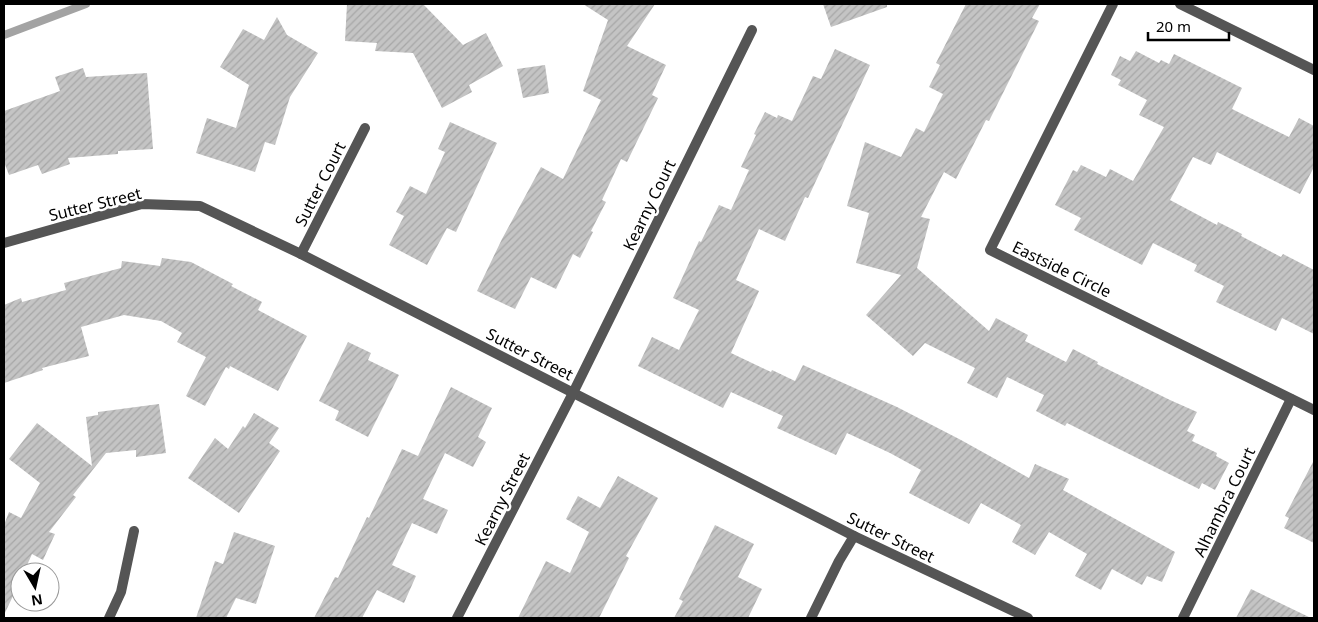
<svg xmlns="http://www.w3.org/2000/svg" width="1318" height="622" font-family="'Noto Sans',sans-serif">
<defs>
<pattern id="building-hatch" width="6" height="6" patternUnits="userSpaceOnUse" patternTransform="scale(1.25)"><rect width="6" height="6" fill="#c4c4c4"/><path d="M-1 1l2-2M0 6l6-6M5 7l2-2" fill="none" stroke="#a7a7a7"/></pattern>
</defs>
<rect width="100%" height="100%" fill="#fff"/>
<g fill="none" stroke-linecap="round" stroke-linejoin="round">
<path stroke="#a3a3a3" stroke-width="8" d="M 4,35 L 86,4"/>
</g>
<g fill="url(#building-hatch)">
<path d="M 347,4 L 423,4 L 463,45 L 486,33 L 503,66 L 469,85 L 472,92 L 442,108 L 413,53 L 375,51 L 377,43 L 345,41 Z"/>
<path d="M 583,4 L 655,4 L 627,46 L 666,65 L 652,95 L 658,98 L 627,162 L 621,159 L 602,200 L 606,202 L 591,231 L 593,232 L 580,258 L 573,254 L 556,289 L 531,277 L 515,309 L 477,291 L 502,239 L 541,167 L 563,179 L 601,100 L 583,91 L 608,20 Z"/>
<path d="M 823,4 L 887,4 L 887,7 L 831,27 Z"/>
<path d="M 966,4 L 1040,4 L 1032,18 L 1039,21 L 989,121 L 986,120 L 956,179 L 944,172 L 921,217 L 930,219 L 917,268 L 989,331 L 996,318 L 1028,335 L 1025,341 L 1066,362 L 1073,349 L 1098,362 L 1097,364 L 1170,400 L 1197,412 L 1187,431 L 1195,435 L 1192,441 L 1217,453 L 1216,456 L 1229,463 L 1215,490 L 1202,483 L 1199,489 L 1067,423 L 1065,426 L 1036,411 L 1044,395 L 1007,377 L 997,398 L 967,383 L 975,368 L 925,343 L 913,356 L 866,315 L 901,275 L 856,263 L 869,213 L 847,206 L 865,142 L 901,157 L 916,128 L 924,132 L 943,94 L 929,87 L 940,65 L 936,63 Z"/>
<path d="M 277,17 L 287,35 L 318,53 L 290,97 L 275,145 L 265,142 L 255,172 L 196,153 L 207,118 L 236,128 L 249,85 L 220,67 L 243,29 L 264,40 Z"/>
<path d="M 835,49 L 870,65 L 808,198 L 805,197 L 785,241 L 759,229 L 736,280 L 759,291 L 731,353 L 771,372 L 772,370 L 795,381 L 803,365 L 897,407 L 961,440 L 1029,478 L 1035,464 L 1069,479 L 1063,490 L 1175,552 L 1162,582 L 1147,576 L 1142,585 L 1112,569 L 1101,590 L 1075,576 L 1087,554 L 1049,532 L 1035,555 L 1012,542 L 1021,525 L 981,503 L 969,524 L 909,493 L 921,470 L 890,453 L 847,433 L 836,455 L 777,428 L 783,416 L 731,392 L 723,408 L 638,366 L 652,337 L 679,350 L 699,310 L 673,298 L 699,241 L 701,242 L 719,205 L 731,210 L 749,170 L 741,167 L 756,135 L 754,134 L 765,112 L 777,118 L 778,115 L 792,121 L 813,76 L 821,79 Z"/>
<path d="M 1136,51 L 1159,63 L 1161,60 L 1169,64 L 1174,54 L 1242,88 L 1232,109 L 1289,137 L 1299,118 L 1314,126 L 1314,167 L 1300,194 L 1217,152 L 1211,165 L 1193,157 L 1170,200 L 1217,225 L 1218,222 L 1242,234 L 1241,236 L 1281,257 L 1283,254 L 1314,270 L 1314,334 L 1282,318 L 1276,331 L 1216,302 L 1224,286 L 1194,271 L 1197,265 L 1153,243 L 1142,265 L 1074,230 L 1081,218 L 1055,205 L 1073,170 L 1077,172 L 1081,165 L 1106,177 L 1110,169 L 1133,181 L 1164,127 L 1139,115 L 1147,100 L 1118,85 L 1121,80 L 1111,75 L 1120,56 L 1130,61 Z"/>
<path d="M 545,65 L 549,93 L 523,98 L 517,69 Z"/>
<path d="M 83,68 L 86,77 L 147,73 L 153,149 L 118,151 L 118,154 L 68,158 L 70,164 L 42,174 L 38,165 L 9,175 L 4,162 L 4,111 L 60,91 L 55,77 Z"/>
<path d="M 450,122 L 497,143 L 456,232 L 447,228 L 427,265 L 389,245 L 404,216 L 396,212 L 410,186 L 426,194 L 445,152 L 438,149 Z"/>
<path d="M 162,258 L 191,262 L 233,284 L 231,286 L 262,302 L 258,310 L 307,336 L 278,391 L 230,366 L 229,369 L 226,367 L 205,406 L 186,396 L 206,357 L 177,342 L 182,333 L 161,321 L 124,315 L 81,327 L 89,356 L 42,368 L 43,370 L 4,383 L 4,305 L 21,298 L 22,302 L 66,290 L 64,283 L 121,268 L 122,261 L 160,266 Z"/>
<path d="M 348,342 L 371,353 L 368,360 L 399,375 L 368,437 L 335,420 L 339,411 L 319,401 Z"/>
<path d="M 451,387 L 492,408 L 478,437 L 486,442 L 473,467 L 445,453 L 423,499 L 448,510 L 437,534 L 412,523 L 392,565 L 416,576 L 404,603 L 377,590 L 362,618 L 314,618 L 335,577 L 338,578 L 367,517 L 369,518 L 402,449 L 418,456 Z"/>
<path d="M 159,404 L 166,453 L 136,457 L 136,450 L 106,453 L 73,495 L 76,497 L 49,532 L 55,534 L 43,560 L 32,554 L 24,572 L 20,572 L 20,581 L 4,615 L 4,525 L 9,512 L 21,518 L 40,483 L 9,459 L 37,423 L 92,466 L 86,417 L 98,415 L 98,412 Z"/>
<path d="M 254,413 L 279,428 L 269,443 L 280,451 L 239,513 L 188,478 L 215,438 L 228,449 L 243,426 L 245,428 Z"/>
<path d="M 1314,460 L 1314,543 L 1284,528 L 1289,518 L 1285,516 Z"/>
<path d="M 618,476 L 658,498 L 626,556 L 629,558 L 599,618 L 518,618 L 546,561 L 570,573 L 589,532 L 566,519 L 578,496 L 600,508 Z"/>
<path d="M 715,525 L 754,544 L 738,577 L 762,589 L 748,618 L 674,618 L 683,601 L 679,599 Z"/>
<path d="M 234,532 L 275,546 L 256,604 L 236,598 L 226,618 L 196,618 L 215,561 L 223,564 Z"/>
<path d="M 1251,589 L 1311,618 L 1236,618 Z"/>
</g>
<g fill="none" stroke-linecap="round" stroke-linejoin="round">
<path stroke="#777" stroke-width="3" stroke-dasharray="1 2.5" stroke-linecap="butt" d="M 4,4 L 5,4"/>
<g stroke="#555" stroke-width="10">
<path d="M 1113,4 L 990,250 L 1314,410"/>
<path d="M 1180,4 L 1314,70"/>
<path d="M 4,243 L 142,204 L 200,206 L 301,254 L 854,536 L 1028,618"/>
<path d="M 301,254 L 365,128"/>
<path d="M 109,618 L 121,592 L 134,531"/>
<path d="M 457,618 L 573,393 L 752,30"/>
<path d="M 811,618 L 839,561 L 854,536"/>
<path d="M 1183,618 L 1291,399"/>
</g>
</g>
<g text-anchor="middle" stroke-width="5" stroke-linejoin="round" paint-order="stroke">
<g font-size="16" fill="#000" stroke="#fff">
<text transform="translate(320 184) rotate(-63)" y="6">Sutter Court</text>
<text transform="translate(95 204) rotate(-14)" y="6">Sutter Street</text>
<text transform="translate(649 205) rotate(-64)" y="6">Kearny Court</text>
<text transform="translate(1062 269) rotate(26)" y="6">Eastside Circle</text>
<text transform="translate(530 354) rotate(27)" y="6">Sutter Street</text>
<text transform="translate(502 499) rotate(-63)" y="6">Kearny Street</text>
<text transform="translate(1224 502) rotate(-64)" y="6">Alhambra Court</text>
<text transform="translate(891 537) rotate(26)" y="6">Sutter Street</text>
</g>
</g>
<rect width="1318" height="622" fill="none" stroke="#000000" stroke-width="10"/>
<g transform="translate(35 587) rotate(171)"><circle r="24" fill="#ffffff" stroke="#999999"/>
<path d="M0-4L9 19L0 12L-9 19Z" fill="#000000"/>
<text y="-8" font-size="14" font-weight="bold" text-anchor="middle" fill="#000000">N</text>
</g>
<path d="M1148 32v8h81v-8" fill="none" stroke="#000000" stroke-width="2.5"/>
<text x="1156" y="32" font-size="15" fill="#000000" stroke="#ffffff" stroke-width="4" paint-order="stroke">20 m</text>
</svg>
